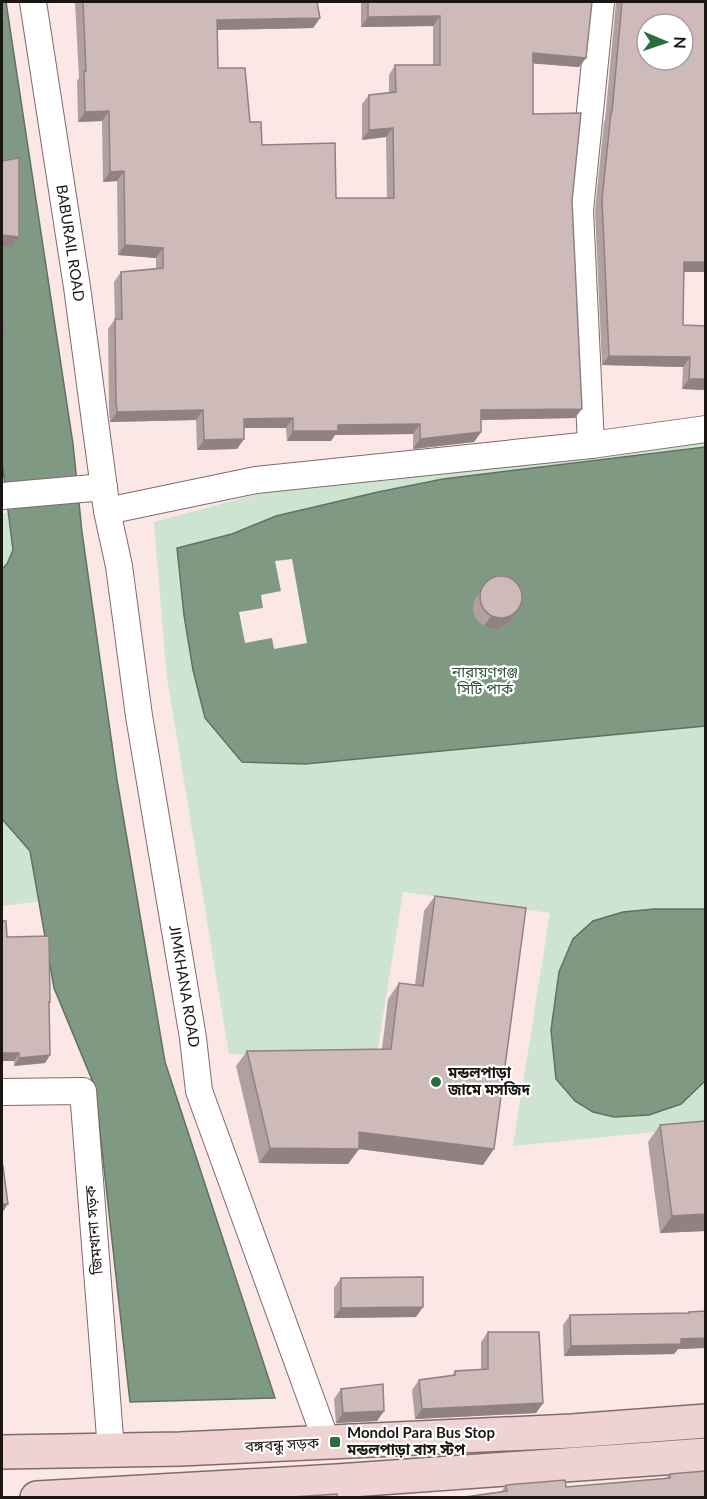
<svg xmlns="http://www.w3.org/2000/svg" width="707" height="1499" font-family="Lato,'Noto Sans Bengali',sans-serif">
<rect width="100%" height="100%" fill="#fbe7e6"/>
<g fill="#cde4d0">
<path d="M 705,434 L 705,1127 L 513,1146 L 550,913 L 403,892 L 376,1059 L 229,1054 L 167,678 L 154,522 L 299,483 Z"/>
<path d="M 19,512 L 65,898 L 2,906 L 2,514 Z"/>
</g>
<g fill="#7f9983" stroke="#617162" stroke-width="1.5">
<path d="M 2,2 L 6,2 L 73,444 L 82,532 L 117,780 L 165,1062 L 275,1398 L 130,1402 L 95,1087 L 54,988 L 30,851 L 2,819 L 2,569 L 7,564 L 13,550 L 2,462 Z"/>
<path d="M 705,447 L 705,726 L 305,764 L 242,762 L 205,718 L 193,670 L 184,615 L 177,548 L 232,534 L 276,516 L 378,492 L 443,479 Z"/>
<path d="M 654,909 L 705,909 L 705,1081 L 681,1104 L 649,1115 L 614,1117 L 593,1112 L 575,1101 L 556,1079 L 551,1030 L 559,972 L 573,939 L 593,921 L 623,912 Z"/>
</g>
<path fill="#fbe7e6" d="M 292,559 L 307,643 L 274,649 L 272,638 L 245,643 L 239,612 L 263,608 L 261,595 L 281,591 L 275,561 Z"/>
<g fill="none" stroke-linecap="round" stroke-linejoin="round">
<g stroke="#7d6c6b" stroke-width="28">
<g id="street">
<path id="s1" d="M 33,2 L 77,287 L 107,511 L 119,566 L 139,716 L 193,1038 L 199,1091 L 327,1443"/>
<path d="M 591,445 L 580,210 L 601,2"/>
<path d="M 2,496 L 104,487"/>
<path d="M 107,511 L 256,480 L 591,445 L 706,429"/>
<path d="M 2,1092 L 83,1091 L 111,1450"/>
</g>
</g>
<g stroke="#7d6c6b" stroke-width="36">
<g id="secondary">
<path d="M 2,1452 L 180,1449 L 572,1431 L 706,1421"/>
<path d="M 37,1498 L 337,1481 L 706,1455"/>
</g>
</g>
<use href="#street" stroke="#fff" stroke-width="26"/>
<use href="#secondary" stroke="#eed3d2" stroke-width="33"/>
</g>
<g fill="#b0a09f">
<path d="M 75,2 L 317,2 L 320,18 L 313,28 L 217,30 L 218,68 L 250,122 L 262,145 L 336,198 L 387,198 L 386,137 L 362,140 L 362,104 L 369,95 L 389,92 L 389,75 L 395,65 L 433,65 L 433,26 L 361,27 L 361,2 L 592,2 L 586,58 L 579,67 L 533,63 L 533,114 L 572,201 L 575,418 L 481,420 L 481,432 L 474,442 L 413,449 L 413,434 L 335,435 L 331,441 L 287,441 L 286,428 L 244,428 L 244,439 L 237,449 L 197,450 L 196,420 L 110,422 L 109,411 L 108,329 L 115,319 L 114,282 L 121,272 L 156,269 L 156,258 L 118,255 L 117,181 L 103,182 L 102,121 L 78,122 L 77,81 L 79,78 Z"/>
<path d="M 616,2 L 705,2 L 705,272 L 684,272 L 683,325 L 705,326 L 705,390 L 682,389 L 683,367 L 602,365 L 595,210 L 604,122 L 605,120 Z"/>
<path d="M 489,579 L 517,612 L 510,622 L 498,629 L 491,628 L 484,626 L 478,621 L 474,615 L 473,608 L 474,601 Z"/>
<path d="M 435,896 L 483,1165 L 359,1149 L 348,1164 L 259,1163 L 236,1066 L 247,1051 L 382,1049 L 388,999 L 399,983 L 415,985 L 424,911 Z"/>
<path d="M 2,921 L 7,937 L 50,1002 L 49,1003 L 50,1055 L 45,1063 L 14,1066 L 14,1061 L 2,1061 Z"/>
<path d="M 660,1125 L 705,1231 L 660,1233 L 648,1142 Z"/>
<path d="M 341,1278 L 416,1317 L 334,1318 L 334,1288 Z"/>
<path d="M 705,1311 L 705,1348 L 678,1349 L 674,1354 L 564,1356 L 563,1325 L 570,1315 L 688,1313 Z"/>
<path d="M 488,1332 L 543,1403 L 536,1413 L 415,1419 L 412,1390 L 419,1380 L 452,1376 L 455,1371 L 481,1370 L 481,1342 Z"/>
<path d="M 341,1389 L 384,1411 L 377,1421 L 336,1423 L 334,1399 Z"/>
<path d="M 670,1474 L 705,1497 L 501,1492 L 506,1485 L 566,1487 L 666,1478 Z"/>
</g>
<g fill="#908282">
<path d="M 440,16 L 433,26 L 361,27 L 368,17 Z"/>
<path d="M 320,18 L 313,28 L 210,30 L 217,20 Z"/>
<path d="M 533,53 L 586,58 L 579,67 L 526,63 Z"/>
<path d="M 109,111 L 102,121 L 78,122 L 85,112 Z"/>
<path d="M 393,128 L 386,137 L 362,140 L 369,130 Z"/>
<path d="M 124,171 L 117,181 L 103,182 L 110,172 Z"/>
<path d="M 2,235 L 19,237 L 12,247 L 2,246 Z"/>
<path d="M 125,245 L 163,248 L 156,258 L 118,255 Z"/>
<path d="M 684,262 L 705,262 L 705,272 L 677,272 Z"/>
<path d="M 609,356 L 690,357 L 683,367 L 602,365 Z"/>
<path d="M 689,379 L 705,379 L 705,390 L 682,389 Z"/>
<path d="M 582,409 L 575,418 L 474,420 L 481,410 Z"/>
<path d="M 203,410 L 196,420 L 110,422 L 117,412 Z"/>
<path d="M 293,418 L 286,428 L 237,428 L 244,419 Z"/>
<path d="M 420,424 L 413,434 L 335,435 L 331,441 L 287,441 L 293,431 L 338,425 Z"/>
<path d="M 481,432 L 474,442 L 413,449 L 420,439 Z"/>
<path d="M 244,439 L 237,449 L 197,450 L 204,440 Z"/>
<path d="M 517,612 L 510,622 L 498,629 L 491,628 L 484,626 L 491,616 Z"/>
<path d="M 2,1053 L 19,1053 L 14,1061 L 2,1061 Z"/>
<path d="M 50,1055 L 45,1063 L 14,1066 L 19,1058 Z"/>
<path d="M 359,1132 L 494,1149 L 483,1165 L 359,1149 L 348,1164 L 259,1163 L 270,1148 Z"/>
<path d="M 2,1204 L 8,1204 L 2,1213 Z"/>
<path d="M 705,1214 L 705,1231 L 660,1233 L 672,1216 Z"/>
<path d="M 423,1307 L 416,1317 L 334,1318 L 341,1308 Z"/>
<path d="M 705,1338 L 705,1348 L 678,1349 L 674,1354 L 564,1356 L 571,1346 L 681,1339 Z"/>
<path d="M 543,1403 L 536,1413 L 415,1419 L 422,1409 Z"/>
<path d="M 384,1411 L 377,1421 L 336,1423 L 343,1413 Z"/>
</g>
<g fill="#cdbab9" stroke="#908282" stroke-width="1.5" fill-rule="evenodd">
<path d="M 83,2 L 317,2 L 320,18 L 217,20 L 218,68 L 245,68 L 250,122 L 261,122 L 262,145 L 335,143 L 336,198 L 394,198 L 393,128 L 369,130 L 369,95 L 396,92 L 395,65 L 440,65 L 440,16 L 368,17 L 368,2 L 592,2 L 586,58 L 533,53 L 533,114 L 581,113 L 572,201 L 582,409 L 481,410 L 481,432 L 420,439 L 420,424 L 338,425 L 338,431 L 293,431 L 293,418 L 244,419 L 244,439 L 204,440 L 203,410 L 117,412 L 116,401 L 115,319 L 122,319 L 121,272 L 163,268 L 163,248 L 125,245 L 124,171 L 110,172 L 109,111 L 85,112 L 84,71 L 86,71 Z"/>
<path d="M 622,2 L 705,2 L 705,262 L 684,262 L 683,325 L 705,326 L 705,379 L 689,379 L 690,357 L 609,356 L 602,200 L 611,112 L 612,112 ZM 647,24 L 683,24 L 683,60 L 647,60 Z"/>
<path d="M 19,158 L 19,237 L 2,235 L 2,161 Z"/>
<path d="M 2,305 L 4,337 L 2,337 Z"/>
<circle cx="501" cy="597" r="21"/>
<path d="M 435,896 L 526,908 L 494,1149 L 359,1132 L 359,1149 L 270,1148 L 247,1051 L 391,1049 L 399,983 L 423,986 Z"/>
<path d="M 2,921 L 6,921 L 7,937 L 49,936 L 50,1002 L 49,1002 L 50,1055 L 19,1058 L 19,1053 L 2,1053 Z"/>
<path d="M 705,1121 L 705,1214 L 672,1216 L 660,1125 Z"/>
<path d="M 2,1166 L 3,1166 L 8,1204 L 2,1204 Z"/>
<path d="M 423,1277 L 423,1307 L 341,1308 L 341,1278 Z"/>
<path d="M 705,1311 L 705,1338 L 681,1339 L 681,1344 L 571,1346 L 570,1315 L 689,1313 L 689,1312 Z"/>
<path d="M 488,1332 L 539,1332 L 543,1403 L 422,1409 L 419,1380 L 455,1375 L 455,1371 L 488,1369 Z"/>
<path d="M 383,1384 L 384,1411 L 343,1413 L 341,1389 Z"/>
<path d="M 705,1471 L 705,1497 L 465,1497 L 507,1491 L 506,1485 L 565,1480 L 566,1487 L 670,1478 L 670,1474 Z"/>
<path d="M 337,1494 L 337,1497 L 292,1497 Z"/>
</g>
<g fill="#286f3c" stroke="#fff" stroke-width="2">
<circle cx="436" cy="1082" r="6"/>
<rect x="329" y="1436" width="12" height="12" rx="3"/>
</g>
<g text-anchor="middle" stroke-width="4.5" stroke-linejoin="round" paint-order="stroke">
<g font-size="15" fill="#1b1514" stroke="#fff">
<text dy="5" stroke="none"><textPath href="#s1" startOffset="244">BABURAIL ROAD</textPath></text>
<text dy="5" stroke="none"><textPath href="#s1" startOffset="996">JIMKHANA ROAD</textPath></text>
<text transform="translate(94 1230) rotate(-95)" y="5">জিমখানা সড়ক</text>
<text transform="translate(282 1445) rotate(-3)" y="5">বঙ্গবন্ধু সড়ক</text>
</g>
<g font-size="15" fill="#2c5836" stroke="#fff">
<text x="485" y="677">নারায়ণগঞ্জ<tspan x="485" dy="17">সিটি পার্ক</tspan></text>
</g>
<g font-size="15" font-weight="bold" fill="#1b1514" stroke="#fff" text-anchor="start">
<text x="448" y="1078">মন্ডলপাড়া<tspan x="448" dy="17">জামে মসজিদ</tspan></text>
<text x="347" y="1438">Mondol Para Bus Stop<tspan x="347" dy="17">মন্ডলপাড়া বাস স্টপ</tspan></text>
</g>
</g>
<rect width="707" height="1499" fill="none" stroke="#1b1514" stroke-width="6"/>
<g transform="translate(665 42) rotate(92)"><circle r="28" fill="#ffffff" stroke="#a4a1a1" stroke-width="1.5"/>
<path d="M0-4.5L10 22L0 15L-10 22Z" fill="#286f3c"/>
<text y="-9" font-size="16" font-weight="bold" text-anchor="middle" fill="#1b1514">N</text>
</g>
</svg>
